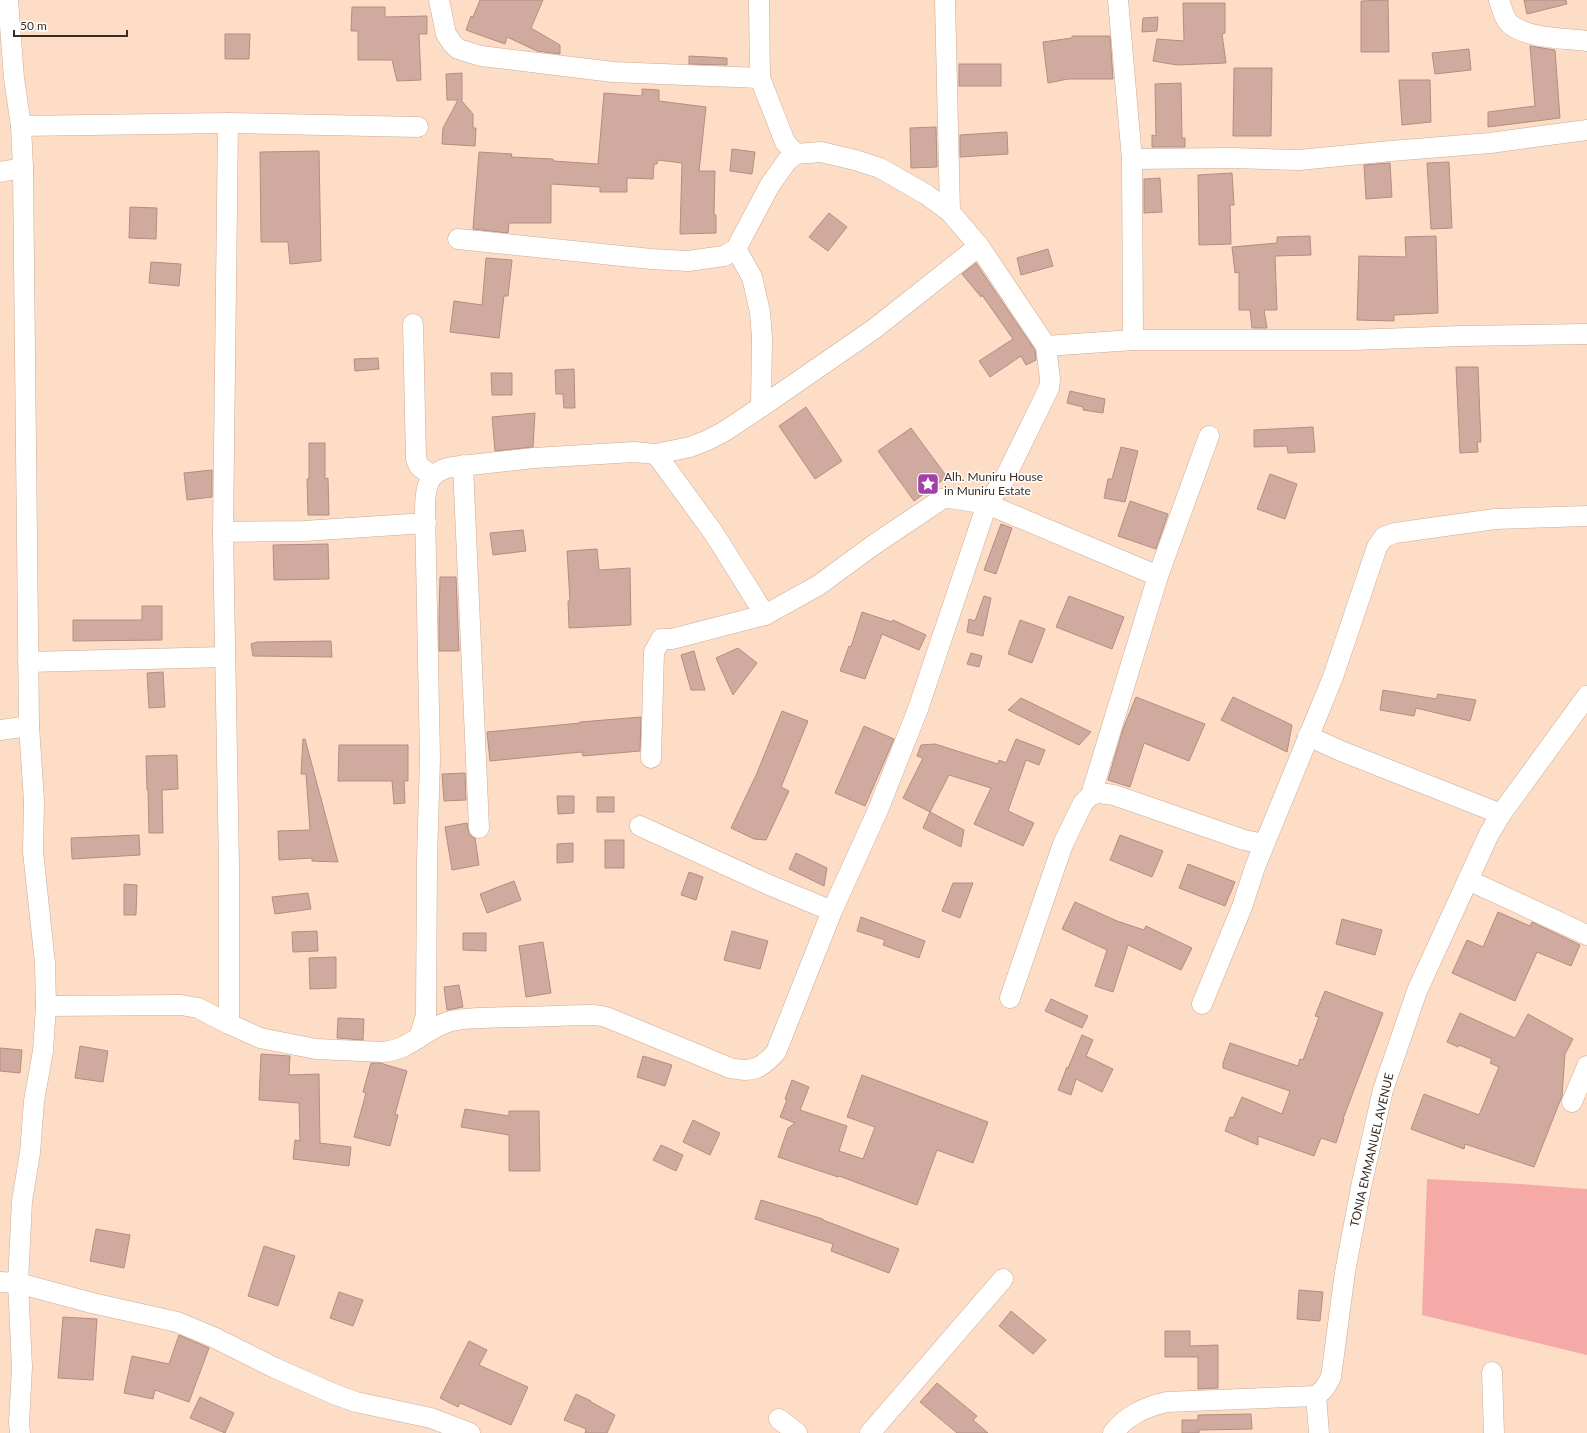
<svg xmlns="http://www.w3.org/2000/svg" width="1587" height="1433" font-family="Lato,sans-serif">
<rect width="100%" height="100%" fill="#feddc7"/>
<path fill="#f6aaa8" d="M 1427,1179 L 1521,1184 L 1587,1189 L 1587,1355 L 1422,1315 Z"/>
<g fill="#d0aa9e" stroke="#b28e82">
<path d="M 480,0 L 543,0 L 531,28 L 560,45 L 560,54 L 537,51 L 507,37 L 505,44 L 466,30 L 471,16 L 473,17 Z"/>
<path d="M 1388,0 L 1389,52 L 1361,52 L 1361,1 Z"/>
<path d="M 1524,0 L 1566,0 L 1567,4 L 1527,14 Z"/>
<path d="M 1183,3 L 1225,3 L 1225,33 L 1222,34 L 1226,63 L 1177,65 L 1153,61 L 1157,39 L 1184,41 Z"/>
<path d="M 352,7 L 385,7 L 385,17 L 427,16 L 427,34 L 419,34 L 421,80 L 397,81 L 392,60 L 358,60 L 358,31 L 351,31 Z"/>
<path d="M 1158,17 L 1157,31 L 1142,32 L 1143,18 Z"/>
<path d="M 225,34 L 250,34 L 249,59 L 225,59 Z"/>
<path d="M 1072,36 L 1110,36 L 1113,79 L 1068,79 L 1048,83 L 1043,42 L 1072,38 Z"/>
<path d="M 1530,46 L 1555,50 L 1560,118 L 1488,127 L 1488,112 L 1535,106 Z"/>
<path d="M 1469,49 L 1471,70 L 1435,74 L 1432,53 Z"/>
<path d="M 689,56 L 727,58 L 727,65 L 689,64 Z"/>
<rect x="959" y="64" width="42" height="22"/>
<path d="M 1234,68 L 1272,68 L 1271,136 L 1233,136 Z"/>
<path d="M 462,73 L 462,100 L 461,100 L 473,114 L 473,128 L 476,128 L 475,146 L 442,144 L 443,128 L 458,100 L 447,100 L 446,74 Z"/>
<path d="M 1399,80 L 1430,80 L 1431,122 L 1402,125 Z"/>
<path d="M 1181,83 L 1182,138 L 1185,138 L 1185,147 L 1152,147 L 1152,135 L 1156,136 L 1155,84 Z"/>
<path d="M 642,89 L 659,90 L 659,101 L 706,107 L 699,171 L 715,171 L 714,215 L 716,215 L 716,233 L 680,234 L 682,163 L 658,160 L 657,164 L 654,164 L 653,179 L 627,178 L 627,192 L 600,192 L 600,187 L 551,184 L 551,223 L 509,223 L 508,233 L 473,229 L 479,152 L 512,154 L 511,157 L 553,159 L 553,161 L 598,164 L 604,93 L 642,96 Z"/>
<path d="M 936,127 L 937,167 L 911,168 L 910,128 Z"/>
<path d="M 1007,132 L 1008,154 L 960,157 L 960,135 Z"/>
<path d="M 732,149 L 755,152 L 752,174 L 730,171 Z"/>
<path d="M 319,151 L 321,261 L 290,264 L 288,242 L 261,242 L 260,152 Z"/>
<path d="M 1449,162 L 1452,228 L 1431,229 L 1427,163 Z"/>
<path d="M 1390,163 L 1392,197 L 1366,199 L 1364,165 Z"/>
<path d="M 1232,173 L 1234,205 L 1230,205 L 1231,244 L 1199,245 L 1198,175 Z"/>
<path d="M 1160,178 L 1162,212 L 1144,213 L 1144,179 Z"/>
<path d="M 130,207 L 157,208 L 156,239 L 129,238 Z"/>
<path d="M 829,213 L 847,227 L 828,251 L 809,237 Z"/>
<path d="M 1310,236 L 1311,255 L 1275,256 L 1277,310 L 1264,310 L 1267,328 L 1252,328 L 1250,310 L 1239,310 L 1239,272 L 1235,273 L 1232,247 L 1277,243 L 1277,237 Z"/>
<path d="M 1436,236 L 1438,313 L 1394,315 L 1394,321 L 1357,320 L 1359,256 L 1406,257 L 1405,237 Z"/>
<path d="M 1048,249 L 1053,266 L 1021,275 L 1017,258 Z"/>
<path d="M 486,258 L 512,260 L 508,296 L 504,296 L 499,338 L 450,332 L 454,301 L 482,305 Z"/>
<path d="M 151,262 L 181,264 L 179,286 L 149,283 Z"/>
<path d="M 976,263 L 1035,350 L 1036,360 L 1026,365 L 1021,356 L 990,377 L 979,361 L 1013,339 L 982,295 L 981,297 L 962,274 Z"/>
<path d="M 378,358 L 379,369 L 355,371 L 354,359 Z"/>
<path d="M 1456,367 L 1478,367 L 1481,442 L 1477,442 L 1478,452 L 1460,453 Z"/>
<path d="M 574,369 L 575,408 L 564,408 L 563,394 L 556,394 L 555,370 Z"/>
<path d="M 491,373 L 512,373 L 512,395 L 492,395 Z"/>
<path d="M 1070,391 L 1105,399 L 1103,413 L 1083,410 L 1083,407 L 1067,403 Z"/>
<path d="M 806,407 L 842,461 L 815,479 L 779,426 Z"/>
<path d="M 535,413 L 533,447 L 495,451 L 492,417 Z"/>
<path d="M 1313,427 L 1315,452 L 1288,453 L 1287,446 L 1254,447 L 1254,430 Z"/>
<path d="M 911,428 L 947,477 L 914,501 L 878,451 Z"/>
<path d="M 309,443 L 325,443 L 325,479 L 328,478 L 329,515 L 308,515 L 307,479 L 309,479 Z"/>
<path d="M 1121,447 L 1138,451 L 1125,502 L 1104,498 L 1108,479 L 1112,479 Z"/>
<path d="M 212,470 L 212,497 L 187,500 L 184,473 Z"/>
<path d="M 1270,474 L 1297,484 L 1285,519 L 1257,509 Z"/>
<path d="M 1130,501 L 1168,514 L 1156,549 L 1118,536 Z"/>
<path d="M 1001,524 L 1012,528 L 996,574 L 984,570 Z"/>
<path d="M 523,530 L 526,551 L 493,555 L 490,533 Z"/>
<path d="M 328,544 L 329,579 L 274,580 L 273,545 Z"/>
<path d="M 597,549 L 599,570 L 630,568 L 631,625 L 569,628 L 568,601 L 570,601 L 567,551 Z"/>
<path d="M 440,577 L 456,577 L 459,651 L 439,651 L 439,618 Z"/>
<path d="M 984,596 L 991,598 L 983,636 L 967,632 L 969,619 L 975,621 Z"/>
<path d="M 1069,596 L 1124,617 L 1112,649 L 1056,627 Z"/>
<path d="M 142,606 L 162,606 L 162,640 L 73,641 L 73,620 L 142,620 Z"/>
<path d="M 862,612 L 892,622 L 893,620 L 926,635 L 919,650 L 882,634 L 865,679 L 840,671 L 849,646 L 851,647 Z"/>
<path d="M 1020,620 L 1045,629 L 1032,663 L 1008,654 Z"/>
<path d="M 331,641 L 332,657 L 253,656 L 251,644 L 257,642 Z"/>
<path d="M 738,648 L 757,663 L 733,695 L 716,658 Z"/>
<path d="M 694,651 L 700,673 L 705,690 L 691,690 L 681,655 Z"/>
<path d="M 971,653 L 982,656 L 979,667 L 967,664 Z"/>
<path d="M 163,672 L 165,707 L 149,708 L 147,673 Z"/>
<path d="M 1383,690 L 1436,699 L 1438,694 L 1476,700 L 1470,721 L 1416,708 L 1414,716 L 1380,710 Z"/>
<path d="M 1136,697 L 1205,724 L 1189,761 L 1144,743 L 1130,787 L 1108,780 L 1123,729 Z"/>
<path d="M 1233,697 L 1292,725 L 1287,752 L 1221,720 Z"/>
<path d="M 1021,698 L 1091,732 L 1079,745 L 1008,710 Z"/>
<path d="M 782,711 L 808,721 L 781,787 L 789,791 L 766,840 L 754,839 L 731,828 L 757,773 Z"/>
<path d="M 641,717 L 640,751 L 583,756 L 582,752 L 490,761 L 487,732 L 580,723 L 580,722 Z"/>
<path d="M 864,726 L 894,739 L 865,806 L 835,793 Z"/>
<path d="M 303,739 L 305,739 L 338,862 L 312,861 L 312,858 L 279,860 L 278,831 L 310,830 L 306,774 L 301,774 Z"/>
<path d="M 1016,739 L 1045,750 L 1039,765 L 1026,760 L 1008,811 L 1034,823 L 1023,846 L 974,824 L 991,788 L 949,775 L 930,812 L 903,798 L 923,758 L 917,756 L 921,745 L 935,744 L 998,764 L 999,760 L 1006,763 Z"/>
<path d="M 339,745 L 408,745 L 408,781 L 404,781 L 405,803 L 394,804 L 392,781 L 338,781 Z"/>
<path d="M 177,755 L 178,789 L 162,790 L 163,833 L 149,833 L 148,790 L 147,790 L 146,756 Z"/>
<path d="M 465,773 L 466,800 L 444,801 L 442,774 Z"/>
<path d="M 557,796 L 574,796 L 574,813 L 558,814 Z"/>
<rect x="597" y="797" width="17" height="15"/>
<path d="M 930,812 L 964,830 L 961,847 L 923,828 Z"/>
<path d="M 467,823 L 469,834 L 475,838 L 479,865 L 452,870 L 445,827 Z"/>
<path d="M 139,835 L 140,855 L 72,859 L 71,838 Z"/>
<path d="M 1120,835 L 1163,851 L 1152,877 L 1110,860 Z"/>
<rect x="605" y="840" width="19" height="28"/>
<path d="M 573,843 L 573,862 L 557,863 L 557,844 Z"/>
<path d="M 796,853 L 827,868 L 824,886 L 789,869 Z"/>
<path d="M 1188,864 L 1235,882 L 1225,906 L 1179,888 Z"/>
<path d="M 689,872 L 703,877 L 696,900 L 681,895 Z"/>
<path d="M 514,881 L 521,900 L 487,913 L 480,894 Z"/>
<path d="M 953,883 L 973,883 L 960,918 L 942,911 Z"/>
<path d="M 124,884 L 137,885 L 136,915 L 124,915 Z"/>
<path d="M 308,893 L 311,909 L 275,914 L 272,897 Z"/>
<path d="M 1075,902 L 1117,921 L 1144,930 L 1146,926 L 1192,948 L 1181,970 L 1128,945 L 1113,992 L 1095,986 L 1107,950 L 1062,929 Z"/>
<path d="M 1498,912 L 1530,926 L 1532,922 L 1580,945 L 1571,966 L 1537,952 L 1515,1001 L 1452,973 L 1467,940 L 1483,947 Z"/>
<path d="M 861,917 L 925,941 L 919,958 L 883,945 L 885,940 L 857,931 Z"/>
<path d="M 1342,919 L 1382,930 L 1375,955 L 1336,944 Z"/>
<path d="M 317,931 L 318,951 L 293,952 L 292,932 Z"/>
<path d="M 732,931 L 768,941 L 760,969 L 724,960 Z"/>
<path d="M 463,933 L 486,933 L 486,951 L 463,950 Z"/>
<path d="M 543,942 L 551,993 L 526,997 L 519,946 Z"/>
<path d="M 336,957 L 336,988 L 310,989 L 309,958 Z"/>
<path d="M 459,985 L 463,1007 L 447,1010 L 444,987 Z"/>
<path d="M 1325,991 L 1383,1013 L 1343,1119 L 1344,1119 L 1336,1143 L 1321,1138 L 1314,1156 L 1258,1136 L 1258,1145 L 1225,1131 L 1230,1117 L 1233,1118 L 1242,1097 L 1282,1114 L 1290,1091 L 1223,1068 L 1223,1063 L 1230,1043 L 1298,1066 L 1300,1059 L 1303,1060 L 1319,1017 L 1315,1016 Z"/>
<path d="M 1051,999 L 1088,1016 L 1082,1028 L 1045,1011 Z"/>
<path d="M 1460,1013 L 1515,1038 L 1528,1014 L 1573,1039 L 1565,1054 L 1562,1096 L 1534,1167 L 1465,1144 L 1464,1149 L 1411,1129 L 1424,1094 L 1479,1115 L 1499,1067 L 1490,1063 L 1492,1059 L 1459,1045 L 1458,1047 L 1447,1042 Z"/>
<path d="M 338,1018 L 364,1019 L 363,1040 L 337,1038 Z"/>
<path d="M 1082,1035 L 1093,1040 L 1086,1056 L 1113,1069 L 1102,1092 L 1076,1079 L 1071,1095 L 1058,1090 L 1067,1067 L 1068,1068 Z"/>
<path d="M 80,1046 L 108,1051 L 103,1082 L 75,1078 Z"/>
<path d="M 0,1048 L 22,1050 L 20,1073 L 0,1071 Z"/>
<path d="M 261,1054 L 290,1056 L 289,1075 L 319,1074 L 320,1143 L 351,1147 L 349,1166 L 293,1159 L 295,1140 L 300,1141 L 299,1103 L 259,1100 Z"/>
<path d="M 643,1056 L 672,1065 L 665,1086 L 637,1077 Z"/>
<path d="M 371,1063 L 380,1063 L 407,1071 L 395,1114 L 398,1115 L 390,1146 L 354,1137 L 366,1093 L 363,1092 Z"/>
<path d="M 862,1075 L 988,1122 L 973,1163 L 937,1150 L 917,1205 L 839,1176 L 838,1177 L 778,1157 L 788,1128 L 795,1123 L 780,1117 L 787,1100 L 785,1099 L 792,1080 L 809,1087 L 800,1110 L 847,1126 L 839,1151 L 863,1159 L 875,1127 L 847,1117 Z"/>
<path d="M 465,1109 L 509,1116 L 509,1111 L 539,1111 L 540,1171 L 509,1171 L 509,1135 L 461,1127 Z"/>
<path d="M 693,1120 L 720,1133 L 710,1155 L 683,1142 Z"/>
<path d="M 661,1145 L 683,1155 L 676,1171 L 653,1160 Z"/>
<path d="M 761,1200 L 823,1219 L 823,1220 L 899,1249 L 889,1273 L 831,1251 L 833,1244 L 755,1219 Z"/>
<path d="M 96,1229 L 130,1235 L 124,1268 L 90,1261 Z"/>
<path d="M 264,1246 L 295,1256 L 278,1306 L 248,1296 Z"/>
<path d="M 1299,1290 L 1323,1292 L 1320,1321 L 1297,1319 Z"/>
<path d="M 339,1292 L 363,1300 L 353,1326 L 330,1318 Z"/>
<path d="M 1011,1311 L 1046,1340 L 1033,1354 L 999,1326 Z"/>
<path d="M 63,1317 L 97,1319 L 93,1380 L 58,1378 Z"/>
<path d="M 1165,1331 L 1190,1331 L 1190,1346 L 1218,1345 L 1218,1388 L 1198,1389 L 1198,1357 L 1165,1357 Z"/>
<path d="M 179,1335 L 209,1348 L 189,1402 L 155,1390 L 153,1399 L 124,1393 L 132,1356 L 169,1364 Z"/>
<path d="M 469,1341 L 487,1350 L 479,1365 L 528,1387 L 511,1425 L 460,1403 L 458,1407 L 440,1398 Z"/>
<path d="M 937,1383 L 977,1416 L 973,1420 L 988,1433 L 957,1433 L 920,1402 Z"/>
<path d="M 576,1394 L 591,1401 L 591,1402 L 615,1415 L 607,1433 L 585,1433 L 586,1429 L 564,1420 Z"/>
<path d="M 200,1397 L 234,1413 L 225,1433 L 190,1418 Z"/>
<path d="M 1251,1414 L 1252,1429 L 1199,1430 L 1199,1433 L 1182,1433 L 1182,1420 L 1198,1420 L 1198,1415 Z"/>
</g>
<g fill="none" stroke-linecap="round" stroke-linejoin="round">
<g stroke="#caab95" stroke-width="21">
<g id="minor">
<path d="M 8,0 L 14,78 L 21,126 L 23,168 L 29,726 L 34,801 L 33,852 L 45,963 L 46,1006 L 43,1051 L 34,1101 L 30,1153 L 22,1201 L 18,1283 L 22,1367 L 19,1423 L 20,1433"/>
<path d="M 439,0 L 446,34 L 452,43 L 458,49 L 481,56 L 613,72 L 760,78"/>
<path d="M 759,0 L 760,78 L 785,142 L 796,154"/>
<path d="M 945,0 L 950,212"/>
<path d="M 1118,0 L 1132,159 L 1232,158 L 1299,160 L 1391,151 L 1490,143 L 1587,130"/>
<path d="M 1499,0 C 1502,8 1504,20 1511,25 C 1530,39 1564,38 1587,41"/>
<path d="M 228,123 L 418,127"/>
<path d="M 21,126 L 228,123 L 223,532"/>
<path d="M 1132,159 L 1133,340"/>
<path d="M 0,172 L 23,168"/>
<path d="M 458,239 L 651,259 L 688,261 L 724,256 L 736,249 L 770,185 L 787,161 L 796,154 L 821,152 L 855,160 L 880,168 L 927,195 L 950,212 L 979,246 L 1046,346 L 1050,379 L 1049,388 L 1005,478 L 987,504 L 1158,576"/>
<path d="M 413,324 L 416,459 L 419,466 L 432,476"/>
<path d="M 1046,346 L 1133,340 L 1353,340 L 1462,336 L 1587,334"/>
<path d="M 761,407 L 874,329 L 979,246"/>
<path d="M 656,454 L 713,532 L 765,615"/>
<path d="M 463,465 L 479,828"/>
<path d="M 28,662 L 225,657"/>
<path d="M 0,730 L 29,726"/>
<path d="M 1308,736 L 1341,751 L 1501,814"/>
<path d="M 1091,795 L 1158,576 L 1209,436"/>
<path d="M 640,826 L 767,884 L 832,911"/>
<path d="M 1468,880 L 1587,935"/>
<path d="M 1010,998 L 1063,844 L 1083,803 L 1091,795 L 1099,793 L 1114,795 L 1244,840 L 1264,844"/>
<path d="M 1202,1004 L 1242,907 L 1255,867 L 1333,677 L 1377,547 L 1384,537 L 1395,533 L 1495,519 L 1587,516"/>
<path d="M 46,1006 L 181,1005 L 198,1008 L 229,1024 L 260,1038 L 316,1049 L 383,1052 C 411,1050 425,1028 451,1021 C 471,1017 492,1018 512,1017 C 540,1017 567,1015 595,1015 L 606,1017 L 730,1068 C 752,1073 761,1069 776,1052 L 832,911 L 878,810 L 918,709 L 987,504 L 949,498 L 942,499 L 872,546 L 819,585 L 765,615 L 672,639 L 661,639 L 654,652 L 651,758"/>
<path d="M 229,1024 L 229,867 L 223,532 L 304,531 L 426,523"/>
<path d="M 419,1038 L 426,1015 L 427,859 L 430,759 L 425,509 C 425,487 428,471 452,467 L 534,458 L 634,452 L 656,454 L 690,447 L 708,440 L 725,431 L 761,407 L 762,338 L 760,312 L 752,277 L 736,249"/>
<path d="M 1572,1102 L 1587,1066"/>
<path d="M 0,1282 L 18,1283 L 92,1303 L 177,1322 L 213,1337 L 275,1368 L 334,1394 L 356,1402 L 431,1418 L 470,1433"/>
<path d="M 1492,1372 L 1494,1433"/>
<path d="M 1316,1396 L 1324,1389 L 1331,1377 L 1345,1272 L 1361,1187 L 1383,1090 L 1417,991 L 1489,834 L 1501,814 L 1587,696"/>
<path d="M 1316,1396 L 1319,1433"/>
<path d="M 779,1419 L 797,1433"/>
<path d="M 870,1433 L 1003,1279"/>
<path d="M 1113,1433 C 1127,1415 1145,1407 1167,1402 L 1316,1396"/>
</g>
</g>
<use href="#minor" stroke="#fff" stroke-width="20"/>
</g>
<defs>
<g id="sight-square" transform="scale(1.15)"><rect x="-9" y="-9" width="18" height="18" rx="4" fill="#a341a9" stroke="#fff"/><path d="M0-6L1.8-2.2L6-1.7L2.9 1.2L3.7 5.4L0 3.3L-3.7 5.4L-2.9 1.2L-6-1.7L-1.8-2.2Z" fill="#fff"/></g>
</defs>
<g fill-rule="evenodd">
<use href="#sight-square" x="928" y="484"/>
</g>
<g text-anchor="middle" stroke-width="3" stroke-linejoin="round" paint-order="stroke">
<g font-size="12" fill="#392d24" stroke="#fff" text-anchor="start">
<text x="944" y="481">Alh. Muniru House<tspan x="944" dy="14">in Muniru Estate</tspan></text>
</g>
<g font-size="12" fill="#392d24" stroke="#fff">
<text transform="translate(1372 1150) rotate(-77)" y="4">TONIA EMMANUEL AVENUE</text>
</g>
</g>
<path d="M14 30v6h113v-6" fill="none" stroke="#392d24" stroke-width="2"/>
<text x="20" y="30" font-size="12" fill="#392d24" stroke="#ffffff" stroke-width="3" paint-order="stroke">50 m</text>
</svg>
